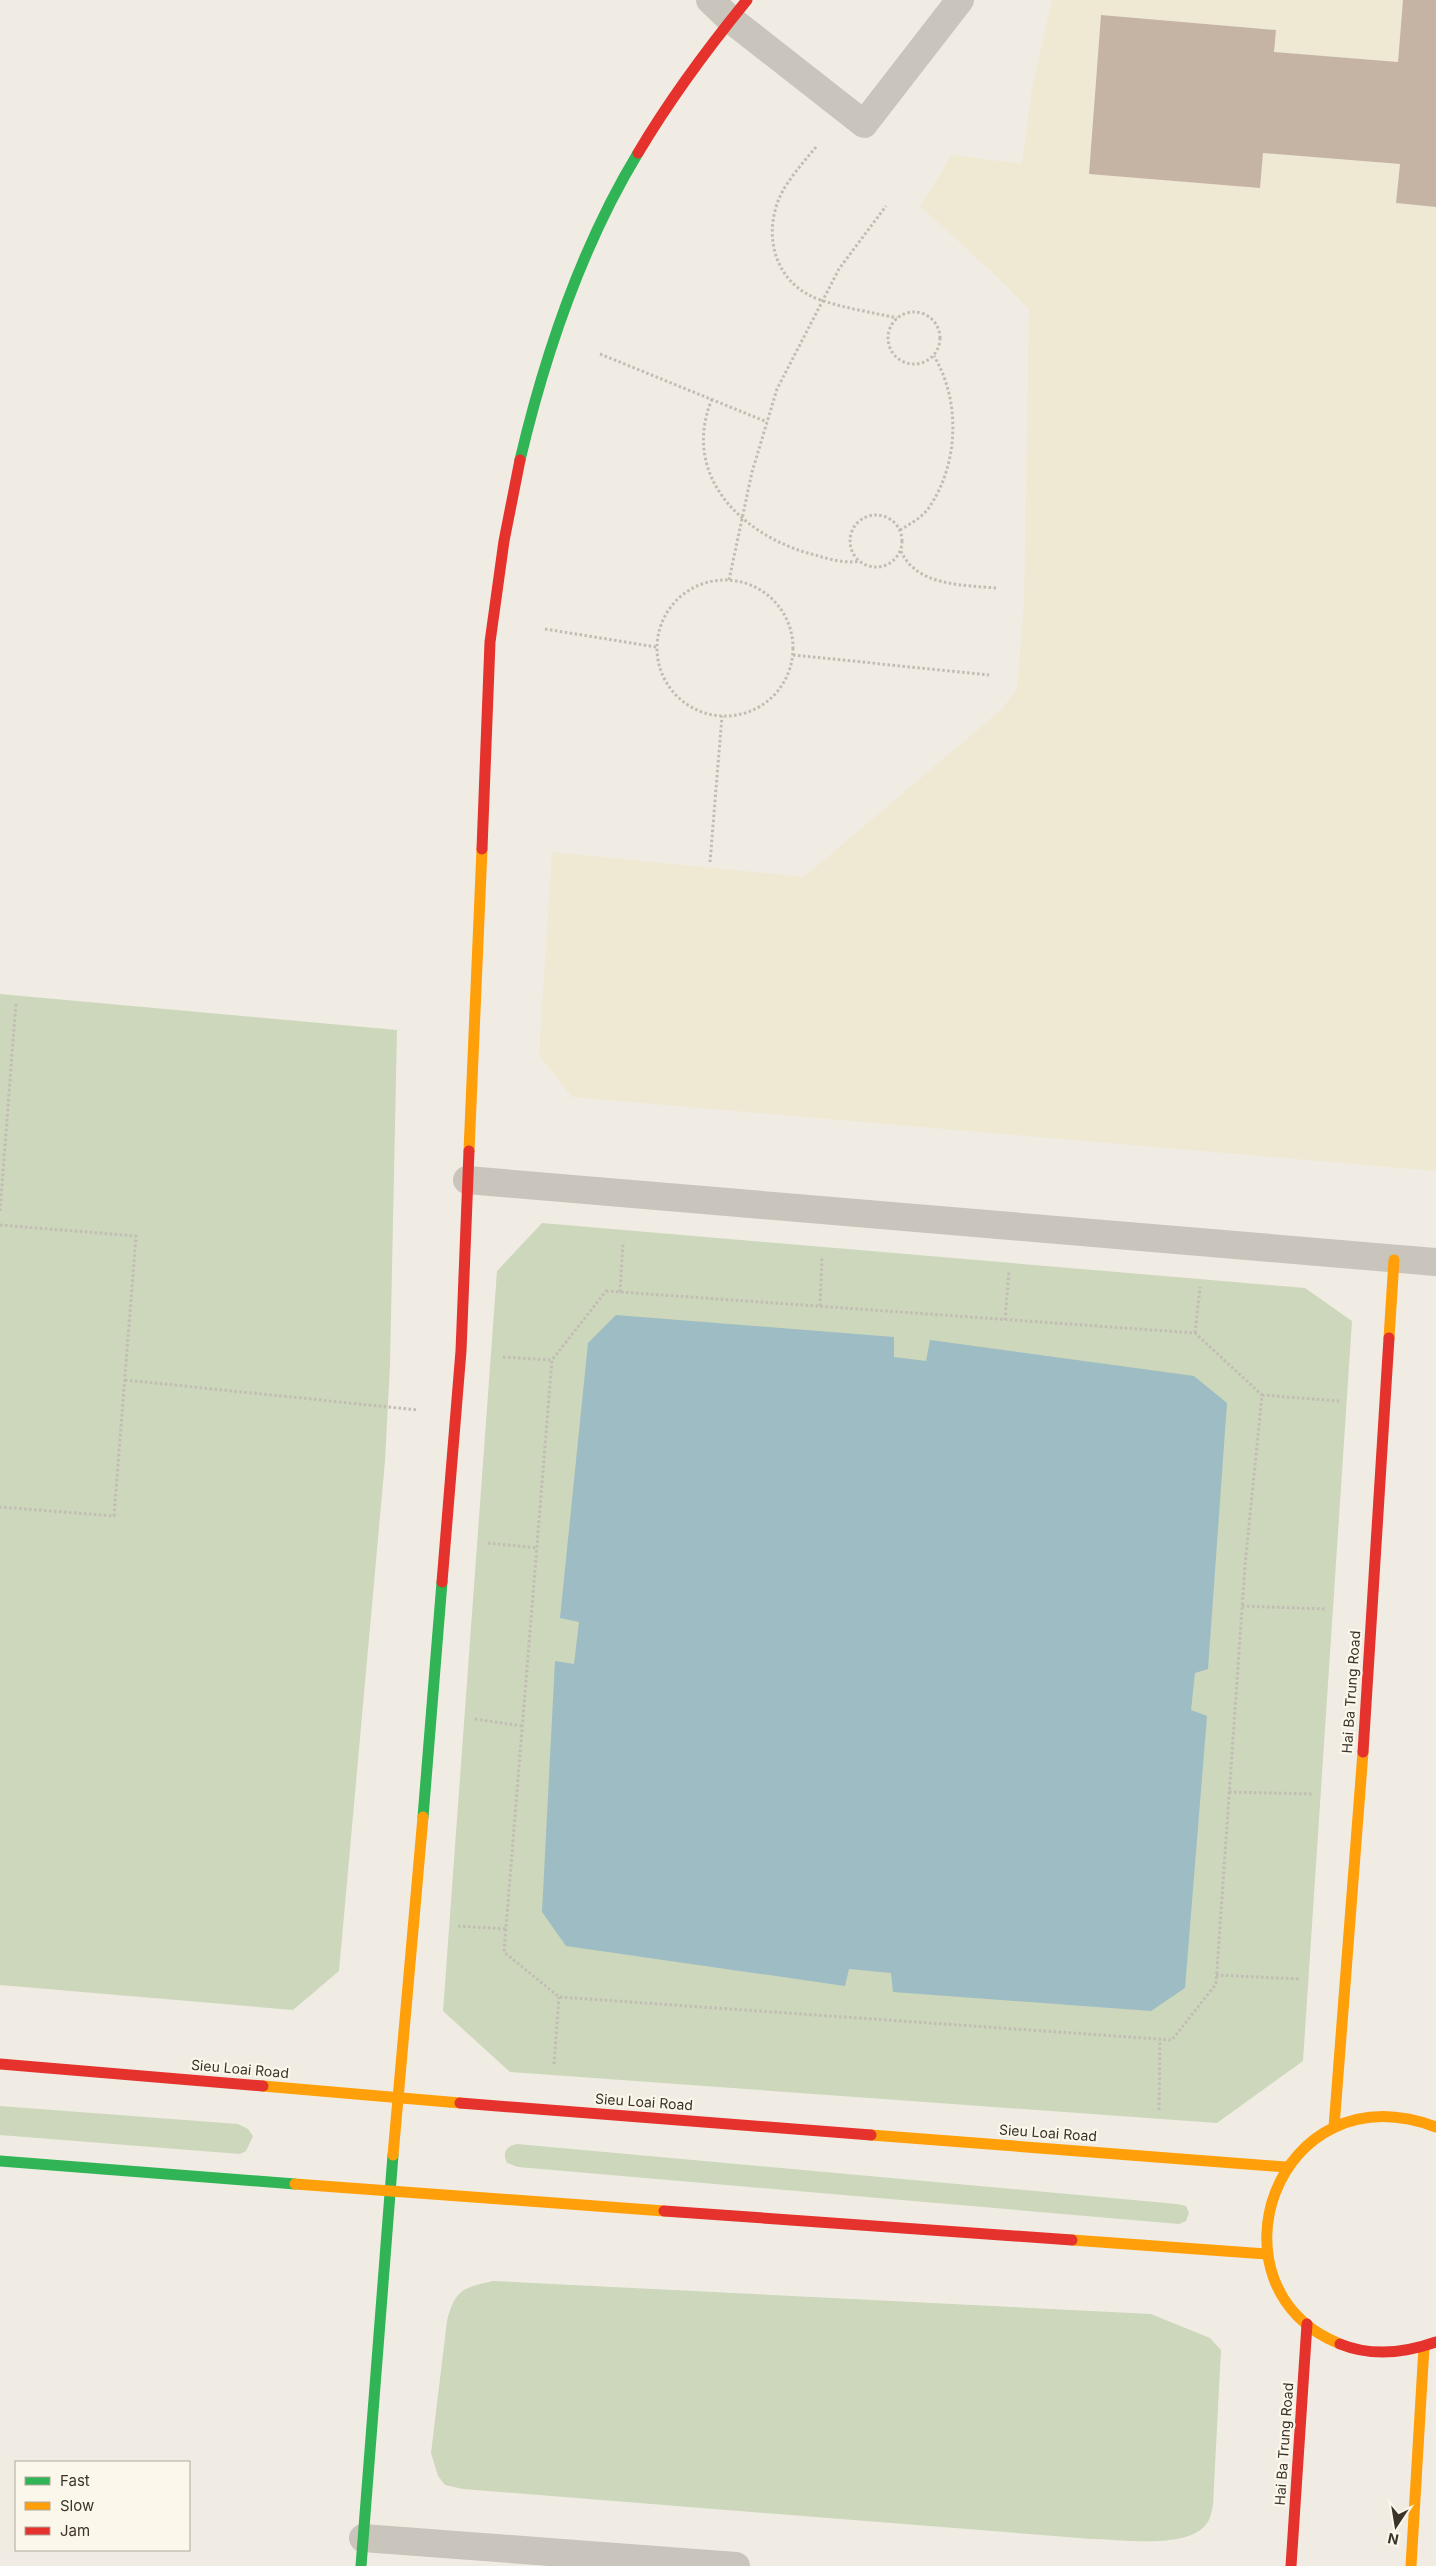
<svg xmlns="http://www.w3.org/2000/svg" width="1436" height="2566" font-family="Inter,sans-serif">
<rect width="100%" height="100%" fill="#f0ece3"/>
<g fill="#cdd7bc">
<path d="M 0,994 L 397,1030 L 390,1365 L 385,1461 L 339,1971 L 293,2010 L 0,1985 Z"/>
<path d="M 542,1223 L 1305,1288 L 1352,1321 L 1303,2061 L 1217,2123 L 510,2072 L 443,2011 L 497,1271 Z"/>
<path d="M 0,2106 L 238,2124 L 248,2129 L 253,2136 L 246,2151 L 240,2154 L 0,2135 Z"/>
<path d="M 517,2144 L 1177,2204 L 1186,2206 L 1189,2213 L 1186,2221 L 1179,2224 L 518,2167 L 507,2163 C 502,2153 506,2146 517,2144 Z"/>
<path d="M 493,2281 L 1151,2314 L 1210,2338 L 1221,2350 L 1213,2505 C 1212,2509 1211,2516 1209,2520 C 1193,2551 1122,2539 1092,2539 L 463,2489 L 445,2485 L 438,2476 L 431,2453 L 447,2321 C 455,2290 462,2288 493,2281 Z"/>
</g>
<path fill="#efe8d2" d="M 1052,0 L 1403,0 L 1398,62 L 1274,52 L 1276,30 L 1101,15 L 1089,174 L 1260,187 L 1263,153 L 1400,164 L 1396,203 L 1436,207 L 1436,1171 L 572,1097 L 539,1055 L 552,852 L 804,877 L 1002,709 L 1017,688 L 1024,606 L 1029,310 L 1008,287 L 920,206 L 952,155 L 1022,164 L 1032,88 Z"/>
<path fill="#9dbcc3" d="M 616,1315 L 894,1337 L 894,1357 L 926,1361 L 930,1340 L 1194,1376 L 1227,1403 L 1208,1669 L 1195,1673 L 1191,1710 L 1207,1716 L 1185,1988 L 1151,2011 L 893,1992 L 891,1973 L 849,1969 L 845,1986 L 566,1946 L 542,1912 L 555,1661 L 574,1664 L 579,1622 L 560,1618 L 588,1343 Z"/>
<path fill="#c5b4a3" d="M 1403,0 L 1436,0 L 1436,207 L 1396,203 L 1400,164 L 1263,153 L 1260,188 L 1089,174 L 1101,15 L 1276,30 L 1274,52 L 1398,62 Z"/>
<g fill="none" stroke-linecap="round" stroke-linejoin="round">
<g stroke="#c2bdb4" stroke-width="3" stroke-dasharray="2.5 2.5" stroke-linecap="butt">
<path d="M 816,147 C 805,160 794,173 785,187 C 762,225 770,276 811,296 C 831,306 875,313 897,318"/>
<circle cx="914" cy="338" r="26"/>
<path d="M 600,354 L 767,422"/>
<path d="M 712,399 C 680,476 743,537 815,555 C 829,559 845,564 860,561"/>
<circle cx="876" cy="541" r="26"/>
<path d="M 900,530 C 910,524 921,518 928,509 C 959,465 961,401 934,356"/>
<path d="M 901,551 C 916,586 963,585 996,588"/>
<circle cx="725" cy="648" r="68"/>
<path d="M 729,580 L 752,472 L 777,389 L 839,269 L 886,206"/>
<path d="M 545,629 L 656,647"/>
<path d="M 793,655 L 989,675"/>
<path d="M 710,862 L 722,716"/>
<path d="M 0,1211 L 16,1002"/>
<path d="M 0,1225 L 136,1236 L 114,1516 L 0,1507"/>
<path d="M 606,1291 L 1195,1333 L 1262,1395 L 1245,1565 L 1216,1984 L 1172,2040 L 559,1997 L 504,1952 L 552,1360 Z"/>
<path d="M 620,1292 L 623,1242"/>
<path d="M 820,1306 L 822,1258"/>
<path d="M 1005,1320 L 1009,1272"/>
<path d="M 1195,1333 L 1200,1287"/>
<path d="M 503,1357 L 552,1360"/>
<path d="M 125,1380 L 418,1410"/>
<path d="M 1262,1395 L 1339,1401"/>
<path d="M 488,1543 L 537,1548"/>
<path d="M 1242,1606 L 1325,1609"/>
<path d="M 475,1719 L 523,1726"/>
<path d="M 1229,1792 L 1313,1794"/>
<path d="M 458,1926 L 506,1929"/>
<path d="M 1216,1975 L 1299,1979"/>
<path d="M 554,2064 L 559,1997"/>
<path d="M 1159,2110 L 1160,2039"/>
</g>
<g stroke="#c9c5bc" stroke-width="28">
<path d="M 710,0 L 730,19 L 864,124 L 960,0"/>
<path d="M 467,1180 L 1436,1262"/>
<path d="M 363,2538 L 736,2566"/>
</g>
<g stroke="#30b455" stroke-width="11">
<path d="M 520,460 C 545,354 581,247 638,153"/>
<path d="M 423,1817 L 442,1582"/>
<path d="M 0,2161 L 295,2184"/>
<path d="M 361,2566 L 393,2155"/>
</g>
<g stroke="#ff9f0a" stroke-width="11">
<path d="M 469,1151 L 482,849"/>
<path d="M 1389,1338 L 1394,1260"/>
<path d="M 263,2086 L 460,2103"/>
<path d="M 1334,2127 L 1363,1752"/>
<path d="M 871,2135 L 1286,2167"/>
<path d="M 393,2155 L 423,1817"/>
<path d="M 295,2184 L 664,2211"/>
<path d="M 1072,2240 L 1266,2254"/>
<path d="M 1340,2344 C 1201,2288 1275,2067 1436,2127"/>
<path d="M 1411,2566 L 1424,2347"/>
</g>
<g stroke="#e5322d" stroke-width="11">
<path d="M 638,153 C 670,99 707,49 747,0"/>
<path d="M 482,849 L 490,642 L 504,541 L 520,460"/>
<path d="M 442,1582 L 461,1351 L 469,1151"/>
<path d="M 1363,1752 L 1389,1338"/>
<path d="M 0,2064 L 263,2086"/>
<path d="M 460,2103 L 871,2135"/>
<path d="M 664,2211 L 1072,2240"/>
<path d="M 1340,2344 C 1372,2357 1405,2353 1436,2342"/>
<path d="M 1291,2566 L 1307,2324"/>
</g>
</g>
<g text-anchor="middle" stroke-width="4.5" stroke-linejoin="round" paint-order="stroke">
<g font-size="14" fill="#3b3229" stroke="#fcf7eb">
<text transform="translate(1351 1692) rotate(-86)" y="5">Hai Ba Trung Road</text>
<text transform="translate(240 2069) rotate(5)" y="5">Sieu Loai Road</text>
<text transform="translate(644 2102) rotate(4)" y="5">Sieu Loai Road</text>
<text transform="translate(1048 2133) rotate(4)" y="5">Sieu Loai Road</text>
<text transform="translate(1284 2444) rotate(-86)" y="5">Hai Ba Trung Road</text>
</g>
</g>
<rect x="15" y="2461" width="175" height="90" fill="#fcf7eb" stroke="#afa89d"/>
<rect x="25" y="2477" width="25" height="8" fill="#30b455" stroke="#afa89d"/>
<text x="60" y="2486" font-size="15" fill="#3b3229">Fast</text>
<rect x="25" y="2502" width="25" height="8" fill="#ff9f0a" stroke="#afa89d"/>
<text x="60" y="2511" font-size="15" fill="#3b3229">Slow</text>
<rect x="25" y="2527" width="25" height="8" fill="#e5322d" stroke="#afa89d"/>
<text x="60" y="2536" font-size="15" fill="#3b3229">Jam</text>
<g transform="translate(1396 2526) rotate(192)" stroke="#fcf7eb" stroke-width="4" paint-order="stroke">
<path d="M0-4L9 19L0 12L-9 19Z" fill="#3b3229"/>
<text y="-8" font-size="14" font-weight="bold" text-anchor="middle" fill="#3b3229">N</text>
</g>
</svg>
